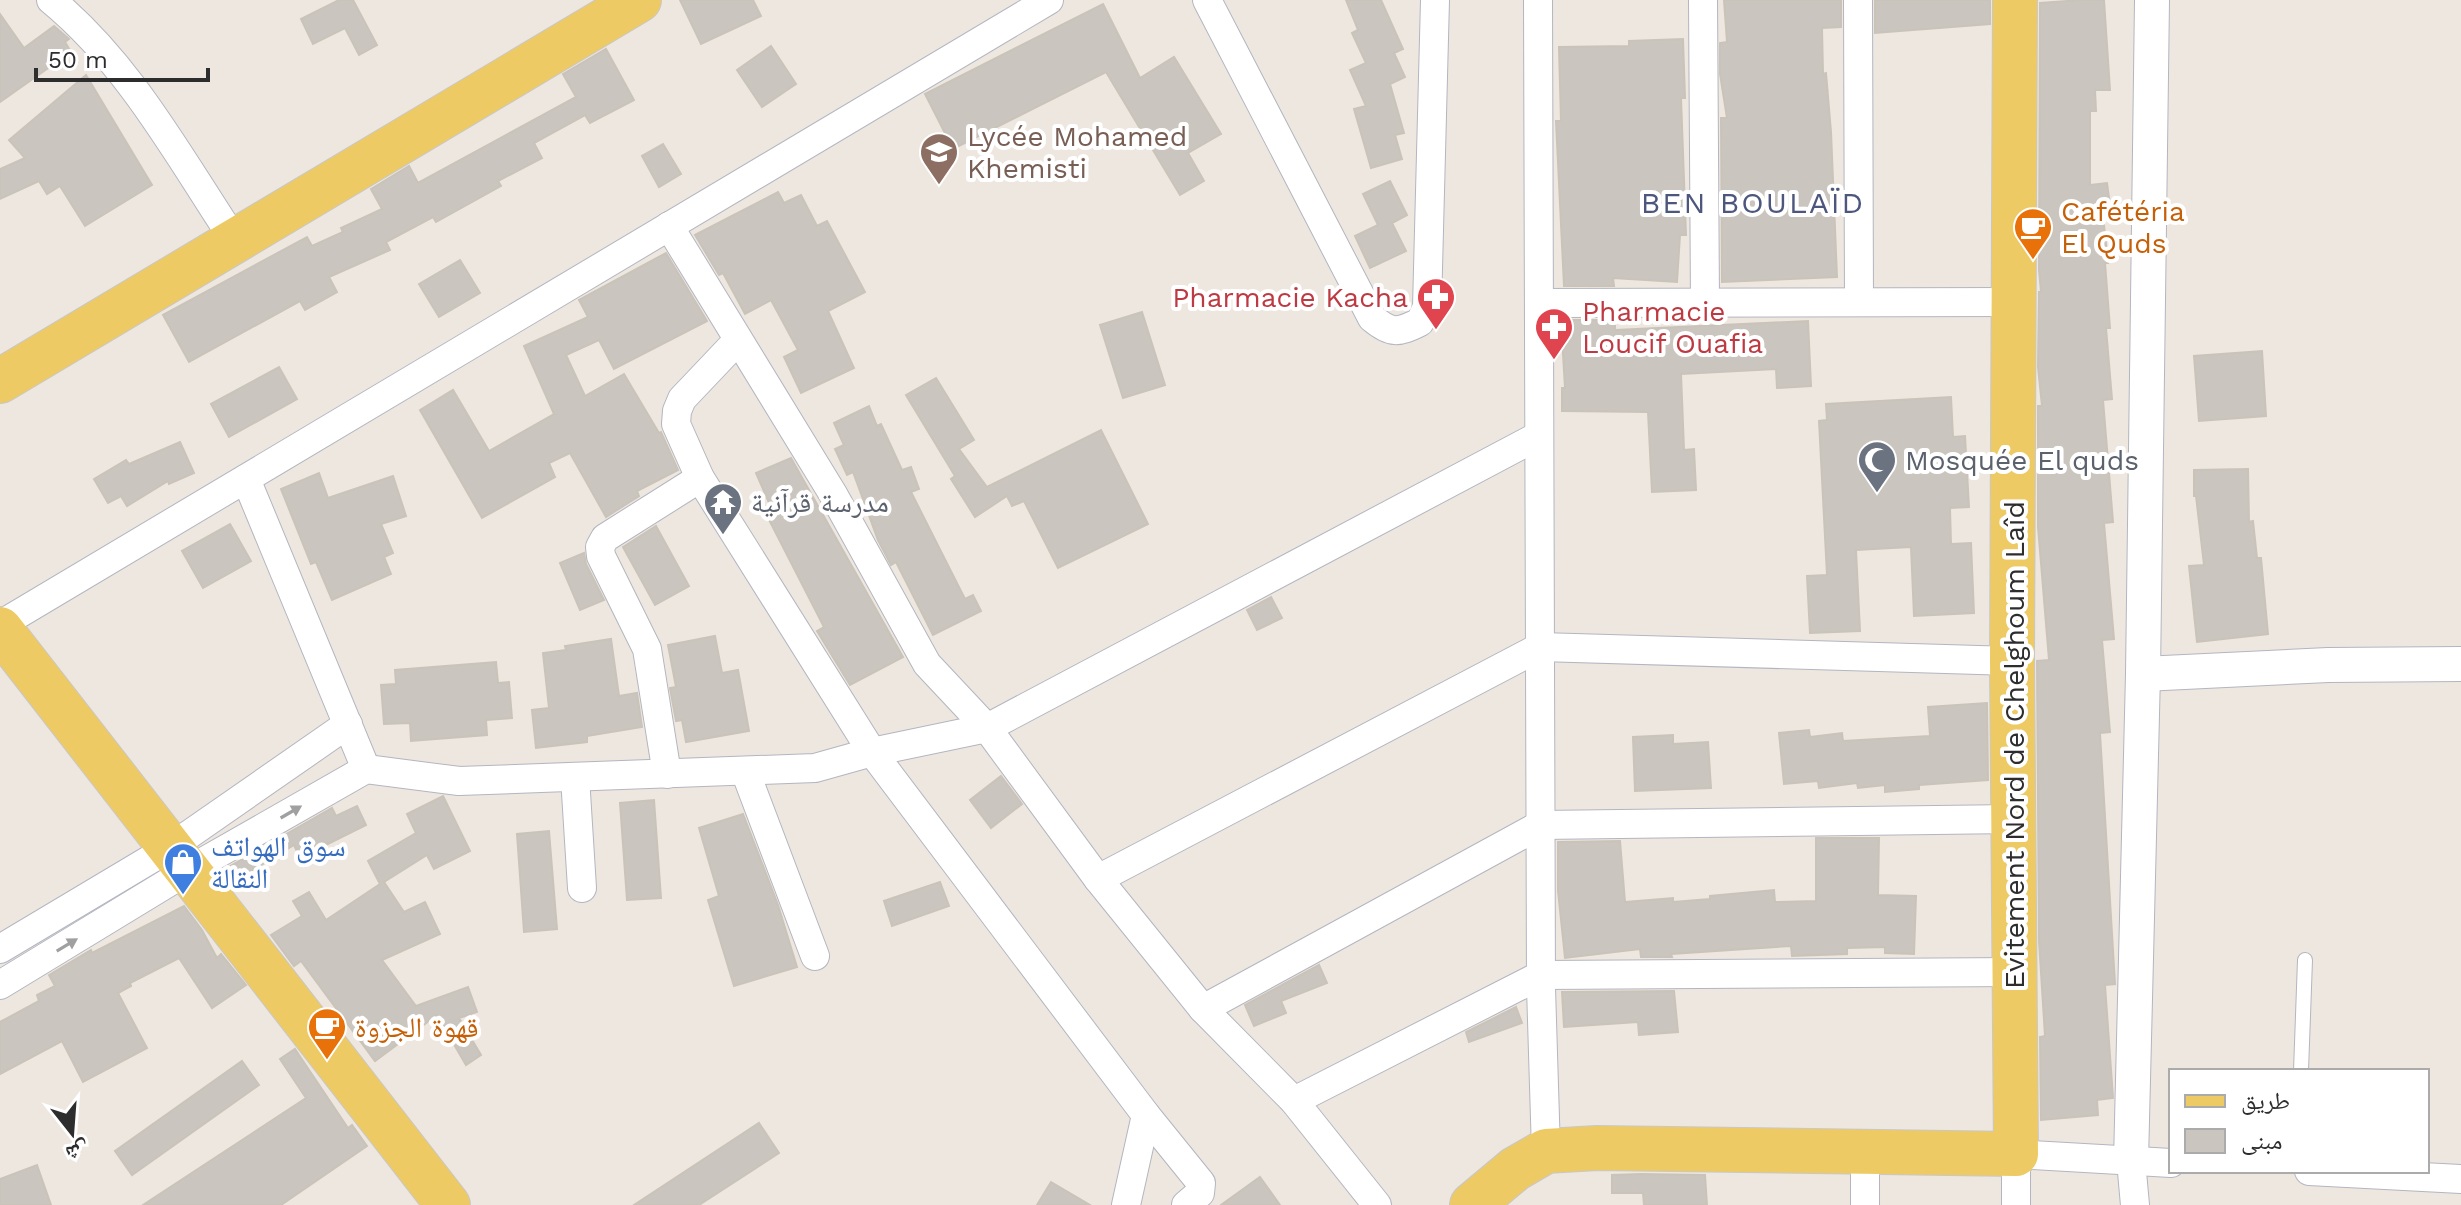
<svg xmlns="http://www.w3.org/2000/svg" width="2461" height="1205" font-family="'Work Sans','Noto Naskh Arabic',sans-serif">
<rect width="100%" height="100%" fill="#eee7e0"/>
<g fill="#cac5be" stroke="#c9c3b9" stroke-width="2">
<path d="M 339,0 L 353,0 L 377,45 L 359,55 L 345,28 L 313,44 L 301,19 Z"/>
<path d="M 680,0 L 753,0 L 761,16 L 701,44 Z"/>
<path d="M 1346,0 L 1381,0 L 1403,49 L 1394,53 L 1405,77 L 1390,84 L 1404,133 L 1395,135 L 1402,159 L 1371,168 L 1354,109 L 1366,106 L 1350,70 L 1366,63 L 1352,33 L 1358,30 Z"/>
<path d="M 1724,0 L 1841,0 L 1841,27 L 1822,28 L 1823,74 L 1826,73 L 1831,132 L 1837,277 L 1722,282 L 1721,118 L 1727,118 L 1720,74 L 1720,43 L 1727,42 Z"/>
<path d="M 1875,0 L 1990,0 L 1990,24 L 1875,33 Z"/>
<path d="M 2081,0 L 2104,0 L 2110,90 L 2095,90 L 2096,111 L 2090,111 L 2090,185 L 2107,183 L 2110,205 L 2102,206 L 2108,263 L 2105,263 L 2110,328 L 2106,328 L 2112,399 L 2103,400 L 2113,522 L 2104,523 L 2114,639 L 2102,640 L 2110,732 L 2100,733 L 2115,984 L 2105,985 L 2113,1098 L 2097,1100 L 2098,1115 L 2041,1120 L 2040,1037 L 2045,1036 L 2039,941 L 2037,661 L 2049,660 L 2038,527 L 2038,406 L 2042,406 L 2038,367 L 2039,292 L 2041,292 L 2039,270 L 2040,3 Z"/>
<path d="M 1103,4 L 1140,78 L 1174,57 L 1221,134 L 1188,153 L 1204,181 L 1180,195 L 1106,72 L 953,149 L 925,94 Z"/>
<path d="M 0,14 L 24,48 L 54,26 L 69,39 L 65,42 L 71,52 L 0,102 Z"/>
<path d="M 1683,39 L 1685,98 L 1681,98 L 1686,235 L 1680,235 L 1677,282 L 1613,278 L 1614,286 L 1564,286 L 1556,121 L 1561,121 L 1559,47 L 1629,46 L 1629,41 Z"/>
<path d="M 771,46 L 796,84 L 762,107 L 737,70 Z"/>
<path d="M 606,49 L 634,100 L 590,123 L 585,115 L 534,143 L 542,158 L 498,181 L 501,186 L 436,222 L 433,217 L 386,242 L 390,250 L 329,277 L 337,292 L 305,310 L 300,301 L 189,362 L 163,315 L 307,237 L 312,246 L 343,232 L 341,228 L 382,209 L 371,189 L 409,166 L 418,183 L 576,97 L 563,74 Z"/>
<path d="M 86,75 L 152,185 L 85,226 L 60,186 L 47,194 L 39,181 L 0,199 L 0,169 L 25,158 L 9,140 Z"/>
<path d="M 663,144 L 681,174 L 659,187 L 642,156 Z"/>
<path d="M 1390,181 L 1407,215 L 1392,223 L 1406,251 L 1370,268 L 1355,236 L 1378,225 L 1363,194 Z"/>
<path d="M 778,192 L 784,203 L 801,195 L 817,226 L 827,221 L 865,292 L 828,311 L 854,368 L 801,393 L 784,357 L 798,350 L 771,300 L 745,314 L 723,273 L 719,275 L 695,235 Z"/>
<path d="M 666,253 L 707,321 L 614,369 L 599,340 L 566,355 L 585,396 L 624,374 L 659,433 L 661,432 L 678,470 L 637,491 L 639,496 L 606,517 L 570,453 L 549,463 L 555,477 L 482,518 L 420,410 L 453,390 L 489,451 L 554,414 L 524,346 L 588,317 L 579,300 Z"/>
<path d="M 460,260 L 480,293 L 439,317 L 419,284 Z"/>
<path d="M 1142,312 L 1165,385 L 1123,398 L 1100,325 Z"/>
<path d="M 1561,320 L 1615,320 L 1615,330 L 1808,321 L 1811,386 L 1777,388 L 1776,369 L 1681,374 L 1684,450 L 1694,449 L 1696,490 L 1652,492 L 1648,412 L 1562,411 L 1562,388 L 1565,388 Z"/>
<path d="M 2262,351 L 2266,416 L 2199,421 L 2194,356 Z"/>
<path d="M 279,367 L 297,399 L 229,437 L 211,404 Z"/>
<path d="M 936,378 L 974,440 L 959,449 L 987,487 L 1101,430 L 1148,524 L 1058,568 L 1024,501 L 1012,506 L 1007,496 L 975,517 L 951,479 L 955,476 L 906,395 Z"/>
<path d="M 1951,397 L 1953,437 L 1965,436 L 1969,507 L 1950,508 L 1951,544 L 1971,543 L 1974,613 L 1914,616 L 1911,547 L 1856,550 L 1860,631 L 1810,633 L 1807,576 L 1827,575 L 1819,421 L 1827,420 L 1826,404 Z"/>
<path d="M 869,406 L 877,426 L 881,424 L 902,470 L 911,467 L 919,489 L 911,492 L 965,599 L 973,595 L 981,611 L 933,635 L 896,562 L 891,565 L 878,540 L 853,472 L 847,475 L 835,449 L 844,445 L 834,423 Z"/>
<path d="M 180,442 L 194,473 L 169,484 L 168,481 L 127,506 L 121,496 L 108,503 L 94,479 L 126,460 L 129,464 Z"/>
<path d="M 791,458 L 903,657 L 850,685 L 817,631 L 824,627 L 763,508 L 770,505 L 756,473 Z"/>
<path d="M 2248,469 L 2249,522 L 2253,521 L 2257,558 L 2261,558 L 2268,634 L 2197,642 L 2189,566 L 2204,565 L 2196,496 L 2194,496 L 2194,470 Z"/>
<path d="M 319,473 L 328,498 L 393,476 L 406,516 L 381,524 L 393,553 L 384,557 L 391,574 L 332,600 L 316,562 L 311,564 L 281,489 Z"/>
<path d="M 230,524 L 251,561 L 203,588 L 182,551 Z"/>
<path d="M 656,526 L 689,586 L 655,605 L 623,547 Z"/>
<path d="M 584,553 L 586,564 L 604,600 L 580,610 L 560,563 Z"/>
<path d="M 1271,597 L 1282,618 L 1257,630 L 1247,610 Z"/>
<path d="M 715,636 L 722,673 L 738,670 L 749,731 L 686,742 L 682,720 L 676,721 L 670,688 L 676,687 L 668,645 Z"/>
<path d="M 611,639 L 619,696 L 637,693 L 642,727 L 587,736 L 587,742 L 536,748 L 532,710 L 549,708 L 543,653 L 566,650 L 565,646 Z"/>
<path d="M 496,662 L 498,683 L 509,682 L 512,718 L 486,720 L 487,735 L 411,741 L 410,723 L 384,724 L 381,685 L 396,684 L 395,670 Z"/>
<path d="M 1987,703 L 1988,780 L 1919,785 L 1919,789 L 1885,792 L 1885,785 L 1858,788 L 1857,783 L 1819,788 L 1818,781 L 1784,784 L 1779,733 L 1809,730 L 1810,737 L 1842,733 L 1843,741 L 1930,736 L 1928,707 Z"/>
<path d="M 1673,735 L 1673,744 L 1708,742 L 1711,788 L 1635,791 L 1633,737 Z"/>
<path d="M 1001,776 L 1022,804 L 991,828 L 970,800 Z"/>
<path d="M 443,796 L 470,851 L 434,869 L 427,855 L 384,882 L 404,912 L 425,902 L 440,934 L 382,960 L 416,1006 L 468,987 L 477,1012 L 459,1018 L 481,1055 L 466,1065 L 437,1015 L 375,1061 L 301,961 L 294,966 L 271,935 L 302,916 L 293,901 L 309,892 L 326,920 L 380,884 L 368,861 L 416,833 L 407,814 Z"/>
<path d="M 654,800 L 661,898 L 627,900 L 620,803 Z"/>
<path d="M 357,806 L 366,825 L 300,858 L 294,845 L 230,884 L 220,872 L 332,808 L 336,816 Z"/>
<path d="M 743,814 L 778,905 L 797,967 L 734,986 L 708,900 L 719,896 L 699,828 Z"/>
<path d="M 549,831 L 557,929 L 524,932 L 517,834 Z"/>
<path d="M 1816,838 L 1879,838 L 1878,895 L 1916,896 L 1914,954 L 1885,953 L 1885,947 L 1847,948 L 1847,954 L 1792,956 L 1791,946 L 1671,954 L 1672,957 L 1641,957 L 1640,949 L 1565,958 L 1558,891 L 1558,842 L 1620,841 L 1625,902 L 1673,898 L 1673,902 L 1710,899 L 1710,896 L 1774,890 L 1775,902 L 1816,901 Z"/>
<path d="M 940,882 L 949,906 L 892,926 L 884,901 Z"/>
<path d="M 184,906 L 202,930 L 217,958 L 221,954 L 246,985 L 212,1008 L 179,958 L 130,983 L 131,986 L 118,993 L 147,1048 L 83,1082 L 62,1041 L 0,1074 L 0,1022 L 39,1001 L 37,995 L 55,986 L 49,975 L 91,950 L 92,953 Z"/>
<path d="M 1319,965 L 1327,983 L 1281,1001 L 1286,1013 L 1254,1026 L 1245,1005 Z"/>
<path d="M 1674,991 L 1678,1032 L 1639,1035 L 1638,1022 L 1564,1027 L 1562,992 Z"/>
<path d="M 1516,1007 L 1522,1023 L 1469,1042 L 1466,1032 Z"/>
<path d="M 295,1049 L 348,1128 L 352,1125 L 367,1146 L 281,1205 L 143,1205 L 306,1098 L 280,1059 Z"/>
<path d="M 242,1061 L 259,1085 L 132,1175 L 115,1151 Z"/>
<path d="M 759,1123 L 779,1153 L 699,1205 L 634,1205 Z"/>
<path d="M 37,1165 L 51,1205 L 0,1205 L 0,1179 Z"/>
<path d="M 1641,1174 L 1705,1175 L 1707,1205 L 1644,1205 L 1643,1193 L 1612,1193 L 1612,1175 Z"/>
<path d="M 1260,1177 L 1280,1205 L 1221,1205 Z"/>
<path d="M 1051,1182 L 1090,1205 L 1037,1205 Z"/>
</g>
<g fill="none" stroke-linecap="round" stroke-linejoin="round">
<g stroke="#b3b6c0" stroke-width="16">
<path id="service" d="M 2301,1071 L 2305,960"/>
</g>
<g stroke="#b3b6c0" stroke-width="30">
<g id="minor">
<path d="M 51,0 C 130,65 179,157 235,241"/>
<path d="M 1207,0 L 1372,318 C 1391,334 1398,333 1420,322 L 1427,307 L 1435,0"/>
<path d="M 1538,0 L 1541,988 L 1546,1151"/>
<path d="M 1703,0 L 1705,303"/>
<path d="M 1858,0 L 1859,301"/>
<path d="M 669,226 L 833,494 L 927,664 L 987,728 L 1098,879 L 1203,1009 L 1294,1101 L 1377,1205"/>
<path d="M 1539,303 L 2014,302"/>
<path d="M 738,340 L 682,399 L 677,411 L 676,424 L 700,478 L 872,752 L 1146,1115 L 1201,1183 L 1200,1193 L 1186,1205"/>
<path d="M 246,479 L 366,769"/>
<path d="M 0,625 L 1049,0"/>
<path d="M 745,771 L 815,956"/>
<path d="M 667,774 L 647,649 L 601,556 L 600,547 L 605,538 L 700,478"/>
<path d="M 575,777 L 582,888"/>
<path d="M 1098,879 L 1540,647 L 2012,661"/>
<path d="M 0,949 L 171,847 L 348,724"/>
<path d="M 0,985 L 189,870 L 366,769 L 459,781 L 815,768 L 872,752 L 987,728 L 1538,436"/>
<path d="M 1203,1009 L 1540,825 L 2014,819"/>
<path d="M 1294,1101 L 1541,975 L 2015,972"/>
<path d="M 2131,1161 L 2135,1205"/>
<path d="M 2309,1171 L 2461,1179"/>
<path d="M 1126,1205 L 1146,1115"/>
<path d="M 1865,1205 L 1865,1152"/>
<path d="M 2016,1205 L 2016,1154 L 2171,1163"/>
</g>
</g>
<g stroke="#b3b6c0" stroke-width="36">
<g id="tertiary">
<path d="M 2143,674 L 2328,665 L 2461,664"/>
<path d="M 2131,1161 L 2143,674 L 2152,0"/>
</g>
</g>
<g stroke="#c8c8c8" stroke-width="46">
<g id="primary">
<path d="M 0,381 L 639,0"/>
<path d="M 0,629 L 448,1205"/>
<path d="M 1472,1205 L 1515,1169 L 1546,1151 L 1597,1148 L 2016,1154 L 2012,661 L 2015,0"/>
</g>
</g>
<use href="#service" stroke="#fff" stroke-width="14"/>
<use href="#minor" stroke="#fff" stroke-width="28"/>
<use href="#tertiary" stroke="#fff" stroke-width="34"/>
<use href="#primary" stroke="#eeca64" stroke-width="44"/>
</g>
<defs><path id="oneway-solid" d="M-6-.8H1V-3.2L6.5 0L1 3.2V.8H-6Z" transform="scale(2)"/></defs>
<g fill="#a0a0a0">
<use href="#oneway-solid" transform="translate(291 812) rotate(-30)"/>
<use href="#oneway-solid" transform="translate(67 945) rotate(-31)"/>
</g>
<defs>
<g id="school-pin" transform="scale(2)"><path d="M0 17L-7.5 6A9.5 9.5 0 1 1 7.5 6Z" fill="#8d6e63" stroke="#fff"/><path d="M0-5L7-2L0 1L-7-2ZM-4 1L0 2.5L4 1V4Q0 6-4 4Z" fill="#fff"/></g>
<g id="cafe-pin" transform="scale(2)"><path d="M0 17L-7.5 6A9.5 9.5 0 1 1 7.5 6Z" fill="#e8710a" stroke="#fff"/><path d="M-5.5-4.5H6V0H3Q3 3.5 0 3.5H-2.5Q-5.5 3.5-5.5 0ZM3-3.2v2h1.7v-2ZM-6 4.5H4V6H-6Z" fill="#fff"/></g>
<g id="pharmacy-pin" transform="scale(2)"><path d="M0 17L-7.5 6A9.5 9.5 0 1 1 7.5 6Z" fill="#e0444e" stroke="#fff"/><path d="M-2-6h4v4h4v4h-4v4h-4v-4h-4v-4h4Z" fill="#fff"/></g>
<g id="mosque-pin" transform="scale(2)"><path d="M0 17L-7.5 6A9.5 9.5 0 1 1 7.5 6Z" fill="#6b7280" stroke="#fff"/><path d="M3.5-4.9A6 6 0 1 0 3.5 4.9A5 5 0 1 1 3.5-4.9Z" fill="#fff"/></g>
<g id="temple-pin" transform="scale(2)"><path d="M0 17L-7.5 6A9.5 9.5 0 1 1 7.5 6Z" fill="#6b7280" stroke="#fff"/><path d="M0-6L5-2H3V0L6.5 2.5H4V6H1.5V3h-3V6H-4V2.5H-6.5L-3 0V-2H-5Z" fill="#fff"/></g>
<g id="shop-pin" transform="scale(2)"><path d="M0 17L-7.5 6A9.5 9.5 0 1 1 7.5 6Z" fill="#3f7fe0" stroke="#fff"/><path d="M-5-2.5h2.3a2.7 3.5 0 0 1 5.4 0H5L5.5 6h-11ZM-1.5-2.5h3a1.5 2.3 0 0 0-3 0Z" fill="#fff"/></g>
</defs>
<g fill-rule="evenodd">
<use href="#school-pin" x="939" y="152"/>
<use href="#cafe-pin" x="2033" y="227"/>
<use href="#pharmacy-pin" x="1436" y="297"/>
<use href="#pharmacy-pin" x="1554" y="327"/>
<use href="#mosque-pin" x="1877" y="460"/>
<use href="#temple-pin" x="723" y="502"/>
<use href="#shop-pin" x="183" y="862"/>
<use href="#cafe-pin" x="327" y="1027"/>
</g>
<g text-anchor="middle" stroke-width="8" stroke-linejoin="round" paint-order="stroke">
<g font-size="28" fill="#785e54" stroke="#fff" text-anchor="start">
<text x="967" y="146">Lycée Mohamed<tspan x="967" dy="32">Khemisti</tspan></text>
</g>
<g font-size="28" fill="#c56008" stroke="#fff" text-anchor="start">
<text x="2061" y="221">Cafétéria<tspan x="2061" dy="32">El Quds</tspan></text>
<text x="355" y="1037">قهوة الجزوة</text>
</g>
<g font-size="28" fill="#be3a42" stroke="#fff" text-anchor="end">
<text x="1408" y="307">Pharmacie Kacha</text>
<text x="1582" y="321" text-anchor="start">Pharmacie<tspan x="1582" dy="32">Loucif Ouafia</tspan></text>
</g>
<g font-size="28" fill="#5b616d" stroke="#fff" text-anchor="start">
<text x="1905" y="470">Mosquée El quds</text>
<text x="751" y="512">مدرسة قرآنية</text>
</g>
<g font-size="28" fill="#2d2d2d" stroke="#fff">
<text transform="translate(2014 745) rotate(-90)" y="10">Evitement Nord de Chelghoum Laîd</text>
</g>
<g font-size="28" fill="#366cbe" stroke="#fff" text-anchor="start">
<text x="211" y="856">سوق الهواتف<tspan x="211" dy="32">النقالة</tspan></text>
</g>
<g font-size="30" letter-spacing="2" fill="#4d577d" stroke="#fff">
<text x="1753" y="213">BEN BOULAÏD</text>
</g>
</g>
<rect x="2169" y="1069" width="260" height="104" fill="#ffffff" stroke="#ababab" stroke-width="2"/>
<rect x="2185" y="1095" width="40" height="12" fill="#eeca64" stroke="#ababab" stroke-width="2"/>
<text x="2241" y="1109" font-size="24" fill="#2d2d2d">طريق</text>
<rect x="2185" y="1129" width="40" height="24" fill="#cac5be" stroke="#ababab" stroke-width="2"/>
<text x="2241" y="1149" font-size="24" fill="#2d2d2d">مبنى</text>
<g transform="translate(72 1133) rotate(163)" stroke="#ffffff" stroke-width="6" paint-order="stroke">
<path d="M0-6L14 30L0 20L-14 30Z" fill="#2d2d2d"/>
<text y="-12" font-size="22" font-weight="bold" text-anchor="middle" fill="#2d2d2d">ش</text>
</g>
<path d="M36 68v12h172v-12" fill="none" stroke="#2d2d2d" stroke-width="4"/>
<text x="48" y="68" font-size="24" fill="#2d2d2d" stroke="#ffffff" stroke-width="6" paint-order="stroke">50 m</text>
</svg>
